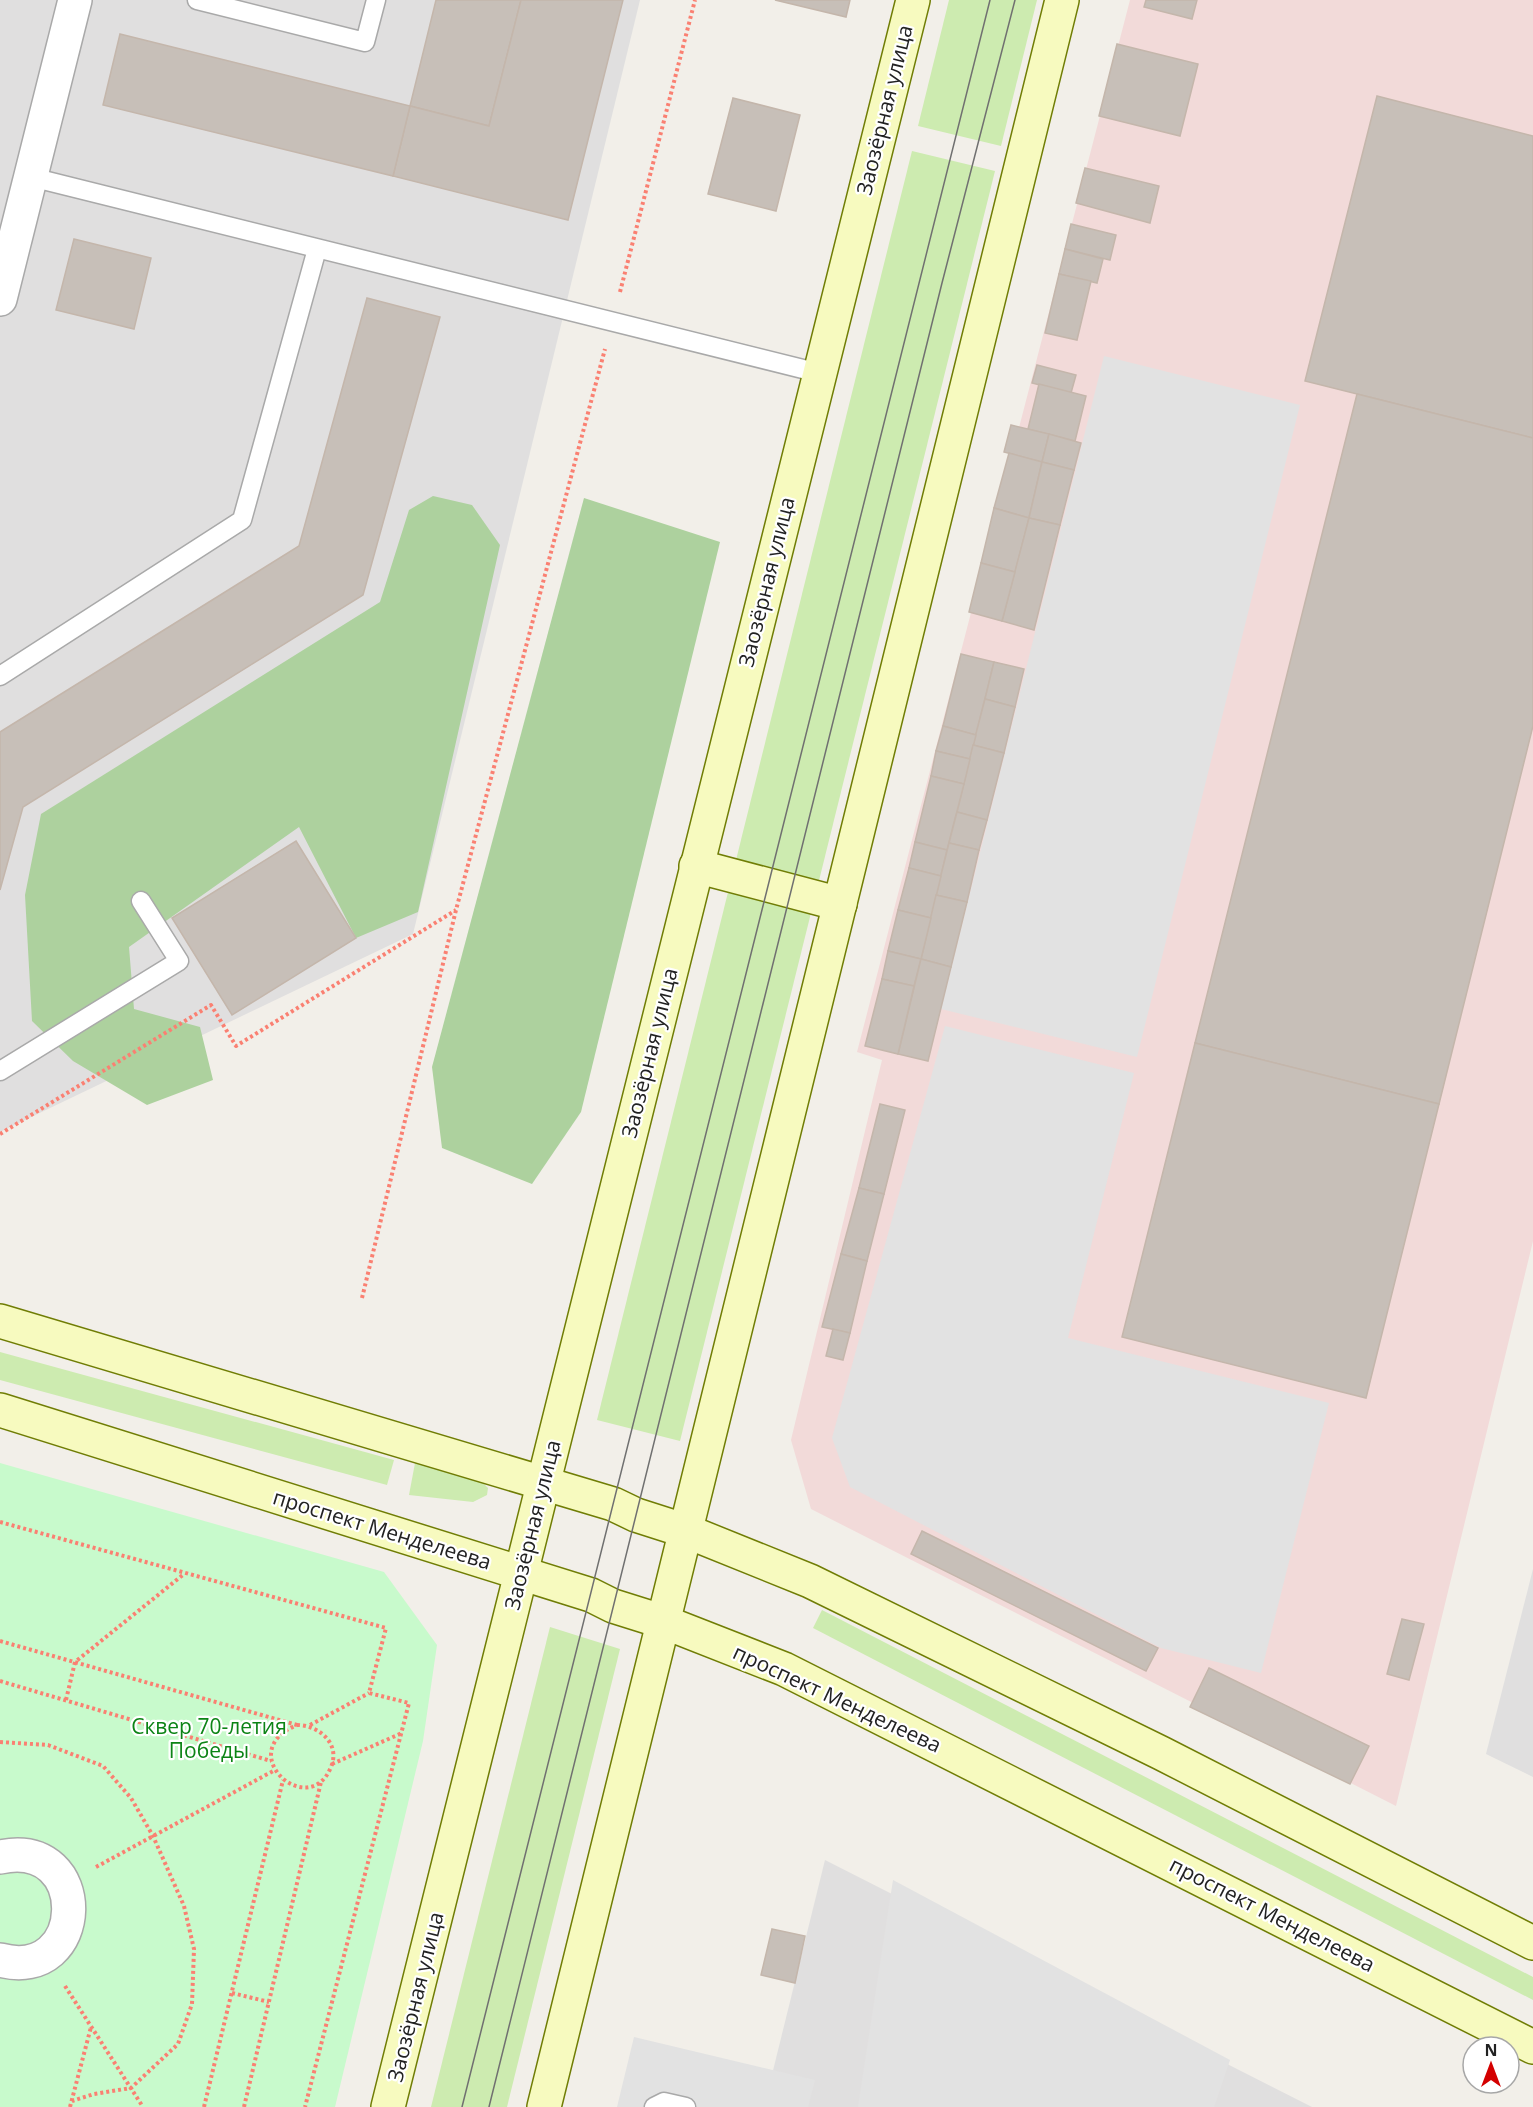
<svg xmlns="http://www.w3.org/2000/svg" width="1533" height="2107" font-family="'Open Sans',sans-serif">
<rect width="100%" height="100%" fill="#f2efe9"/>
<g fill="#e0dfdf">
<path d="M 0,0 L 640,0 L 413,934 L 0,1132 Z"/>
<path d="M 1533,1569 L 1533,1777 L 1486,1754 Z"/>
<path d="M 825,1860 L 1312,2107 L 764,2107 Z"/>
</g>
<path fill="#f2dad9" d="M 1130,0 L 1533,0 L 1533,1241 L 1396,1806 L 811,1509 L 791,1440 L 882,1060 L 857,1052 Z"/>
<g fill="#cdebb0">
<path d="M 949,0 L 1037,0 L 1001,146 L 918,126 Z"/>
<path d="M 912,151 L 995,171 L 680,1441 L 597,1420 Z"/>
<path d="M 0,1352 L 394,1460 L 387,1485 L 0,1380 Z"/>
<path d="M 415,1463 L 481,1481 L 488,1488 L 487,1495 L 473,1502 L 409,1495 Z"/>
<path d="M 822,1610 L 1533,1977 L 1533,2000 L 813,1628 Z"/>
<path d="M 550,1627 L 620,1649 L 507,2107 L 431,2107 Z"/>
</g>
<g fill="#add19e">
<path d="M 433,496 L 472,505 L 500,545 L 418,912 L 356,938 L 299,827 L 129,947 L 134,1009 L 200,1027 L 213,1080 L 147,1105 L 73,1061 L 32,1021 L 25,895 L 41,814 L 380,602 L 409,510 Z"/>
<path d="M 584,498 L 720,542 L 581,1112 L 532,1184 L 442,1148 L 432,1067 Z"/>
</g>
<path fill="#c8facc" d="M 0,1463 L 384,1572 L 437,1645 L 423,1741 L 335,2107 L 0,2107 Z"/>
<g fill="#e2e2e2">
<path d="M 1104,356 L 1300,405 L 1137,1057 L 941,1009 Z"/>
<path d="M 945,1026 L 1134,1073 L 1068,1338 L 1329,1403 L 1261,1673 L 1161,1648 L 850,1487 L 832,1438 Z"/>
<path d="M 893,1880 L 1230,2060 L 1214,2107 L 858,2107 Z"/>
<path d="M 634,2037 L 815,2080 L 808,2107 L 617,2107 Z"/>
</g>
<g fill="#c7bfb8" stroke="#c4b6ab" stroke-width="1.5">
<path d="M 436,0 L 521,0 L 489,126 L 410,106 Z"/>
<path d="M 521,0 L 623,0 L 568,220 L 393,176 L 410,106 L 489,126 Z"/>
<path d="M 775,0 L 850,0 L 846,17 Z"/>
<path d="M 1146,0 L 1197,0 L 1192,19 L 1144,7 Z"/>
<path d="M 120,34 L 410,106 L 393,176 L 103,105 Z"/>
<path d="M 1117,44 L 1198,64 L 1180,136 L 1099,116 Z"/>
<path d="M 1377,96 L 1533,136 L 1533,438 L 1305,381 Z"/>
<path d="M 733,98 L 800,115 L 776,211 L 708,194 Z"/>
<path d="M 1085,168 L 1159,186 L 1150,223 L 1076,203 Z"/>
<path d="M 1071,224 L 1116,235 L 1110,260 L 1065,249 Z"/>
<path d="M 74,239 L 151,258 L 134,329 L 56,310 Z"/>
<path d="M 1065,249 L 1103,259 L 1097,283 L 1059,274 Z"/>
<path d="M 1059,274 L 1091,281 L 1077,340 L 1045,333 Z"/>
<path d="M 367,298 L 440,317 L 363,595 L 23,807 L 0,890 L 0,732 L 299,546 Z"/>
<path d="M 1037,365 L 1076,375 L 1071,393 L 1032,383 Z"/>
<path d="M 1039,384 L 1086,396 L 1075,441 L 1028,429 Z"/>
<path d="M 1357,394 L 1533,438 L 1533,726 L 1439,1104 L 1195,1043 Z"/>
<path d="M 1011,425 L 1049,434 L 1042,462 L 1004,452 Z"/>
<path d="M 1049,434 L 1081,443 L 1074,470 L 1042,462 Z"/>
<path d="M 1009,453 L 1042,462 L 1029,518 L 994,508 Z"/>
<path d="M 1042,462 L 1074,470 L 1060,525 L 1029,518 Z"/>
<path d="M 994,508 L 1029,518 L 1015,572 L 981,563 Z"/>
<path d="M 1029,518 L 1060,525 L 1034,630 L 1002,621 Z"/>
<path d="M 981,563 L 1015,572 L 1002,621 L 969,612 Z"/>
<path d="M 961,654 L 994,662 L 976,735 L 943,726 Z"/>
<path d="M 994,662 L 1024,669 L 1015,707 L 985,699 Z"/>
<path d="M 985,699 L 1015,707 L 1004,753 L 973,745 Z"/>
<path d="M 943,726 L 976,735 L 970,759 L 936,751 Z"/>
<path d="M 973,745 L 1004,753 L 987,820 L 957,812 Z"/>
<path d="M 936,751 L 970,759 L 964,784 L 931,776 Z"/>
<path d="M 931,776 L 964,784 L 947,850 L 915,842 Z"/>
<path d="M 957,812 L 987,820 L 979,850 L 949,843 Z"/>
<path d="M 296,841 L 356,938 L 232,1015 L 172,918 Z"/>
<path d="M 915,842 L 947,850 L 941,876 L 909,868 Z"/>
<path d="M 949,843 L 979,850 L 967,902 L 936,895 Z"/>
<path d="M 909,868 L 941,876 L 931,918 L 898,910 Z"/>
<path d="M 936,895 L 967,902 L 951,967 L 921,959 Z"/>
<path d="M 898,910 L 931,918 L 921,959 L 888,951 Z"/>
<path d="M 888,951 L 921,959 L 914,986 L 882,979 Z"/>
<path d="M 921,959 L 951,967 L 928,1061 L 898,1054 Z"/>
<path d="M 882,979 L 914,986 L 898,1054 L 865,1046 Z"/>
<path d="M 1195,1043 L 1439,1104 L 1366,1398 L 1122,1337 Z"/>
<path d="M 880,1104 L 905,1110 L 884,1194 L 859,1188 Z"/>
<path d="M 859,1188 L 884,1194 L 867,1261 L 841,1254 Z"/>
<path d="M 841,1254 L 867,1261 L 850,1333 L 822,1327 Z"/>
<path d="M 833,1329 L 850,1333 L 843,1360 L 826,1356 Z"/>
<path d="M 922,1531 L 1158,1648 L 1146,1671 L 911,1554 Z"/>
<path d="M 1402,1619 L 1424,1624 L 1409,1680 L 1387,1674 Z"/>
<path d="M 1209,1668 L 1369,1746 L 1350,1784 L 1190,1707 Z"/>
<path d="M 772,1929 L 805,1936 L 795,1983 L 761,1975 Z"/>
</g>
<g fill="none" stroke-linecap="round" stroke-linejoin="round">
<g stroke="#a9a9a9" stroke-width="21">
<g id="lane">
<path d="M 197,0 L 365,42 L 376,0"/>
<path d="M 31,177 L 819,373"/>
<path d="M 0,676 L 242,520 L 317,249"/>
<path d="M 0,1071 L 179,961 L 141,901"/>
<path d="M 654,2107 L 664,2102 L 686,2107"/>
</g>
</g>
<g stroke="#a9a9a9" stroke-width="36">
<g id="street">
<path d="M 0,299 L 75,0"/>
<path d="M 0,1857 C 94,1837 89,1984 0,1960"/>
</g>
</g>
<g stroke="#707d05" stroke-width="36">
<g id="secondary">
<path d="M 696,866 L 840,904"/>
<path d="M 0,1321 L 613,1504 L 636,1515 L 686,1531 L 810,1581 L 1161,1753 L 1533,1943"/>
<path d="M 0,1410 L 591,1595 L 613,1606 L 664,1622 L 784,1669 L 1533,2047"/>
<path d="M 388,2107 L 913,0"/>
<path d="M 544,2107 L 1062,0"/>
</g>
</g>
<g stroke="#fa8072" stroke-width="4" stroke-dasharray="3 3" stroke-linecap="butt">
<path d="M 620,292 L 695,0"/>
<path d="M 0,1134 L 211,1005 L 236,1046 L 456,910"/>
<path d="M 362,1298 L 456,910 L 605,349"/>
<path d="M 0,1522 L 386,1628 L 369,1693 L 409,1703 L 305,2107"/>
<path d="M 0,1641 L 297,1725"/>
<path d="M 0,1681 L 271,1761"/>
<path d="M 66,1700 L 75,1662 L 184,1574"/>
<path d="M 297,1725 C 318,1725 341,1743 331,1767 C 309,1822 231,1752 297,1725 Z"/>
<path d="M 310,1725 L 369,1693"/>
<path d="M 0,1742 L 48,1745 L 103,1766 L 131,1798 L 153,1836 L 184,1906 L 194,1949 L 192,2004 L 178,2044 L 131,2088 L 94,2094 L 72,2101"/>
<path d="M 332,1764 L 402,1733"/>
<path d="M 96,1867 L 275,1770"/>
<path d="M 65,1986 L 143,2107"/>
<path d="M 232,1993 L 269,2002"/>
<path d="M 70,2107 L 91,2027"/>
<path d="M 204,2107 L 283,1780"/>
<path d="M 244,2107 L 321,1782"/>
</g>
<use href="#lane" stroke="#fff" stroke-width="18"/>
<use href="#street" stroke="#fff" stroke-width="33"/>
<use href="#secondary" stroke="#f7fabf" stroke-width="33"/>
<g stroke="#707070" stroke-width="1.5">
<path d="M 462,2107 L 990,0"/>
<path d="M 489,2107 L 942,283 L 1015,0"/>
</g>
</g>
<g text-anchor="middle" stroke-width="4.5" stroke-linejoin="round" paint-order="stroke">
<g font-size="21" fill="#222" stroke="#fff">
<text transform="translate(885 110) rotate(-76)" y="7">Заозёрная улица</text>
<text transform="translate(767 582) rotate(-76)" y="7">Заозёрная улица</text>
<text transform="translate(650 1053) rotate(-76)" y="7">Заозёрная улица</text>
<text transform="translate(533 1525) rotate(-76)" y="7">Заозёрная улица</text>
<text transform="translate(382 1530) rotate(17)" y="7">проспект Менделеева</text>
<text transform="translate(837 1699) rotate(25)" y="7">проспект Менделеева</text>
<text transform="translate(1272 1915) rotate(27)" y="7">проспект Менделеева</text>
<text transform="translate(416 1997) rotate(-76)" y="7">Заозёрная улица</text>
</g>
<g font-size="21" fill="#0c8416" stroke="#fff">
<text x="209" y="1734">Сквер 70-летия<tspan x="209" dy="24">Победы</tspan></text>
</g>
</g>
<g transform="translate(1491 2065)"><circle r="28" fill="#ffffff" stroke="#a7a7a7" stroke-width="1.5"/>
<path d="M0-4.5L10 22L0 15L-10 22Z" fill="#d40000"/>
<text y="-9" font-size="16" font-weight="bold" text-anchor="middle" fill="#222222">N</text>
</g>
</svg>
